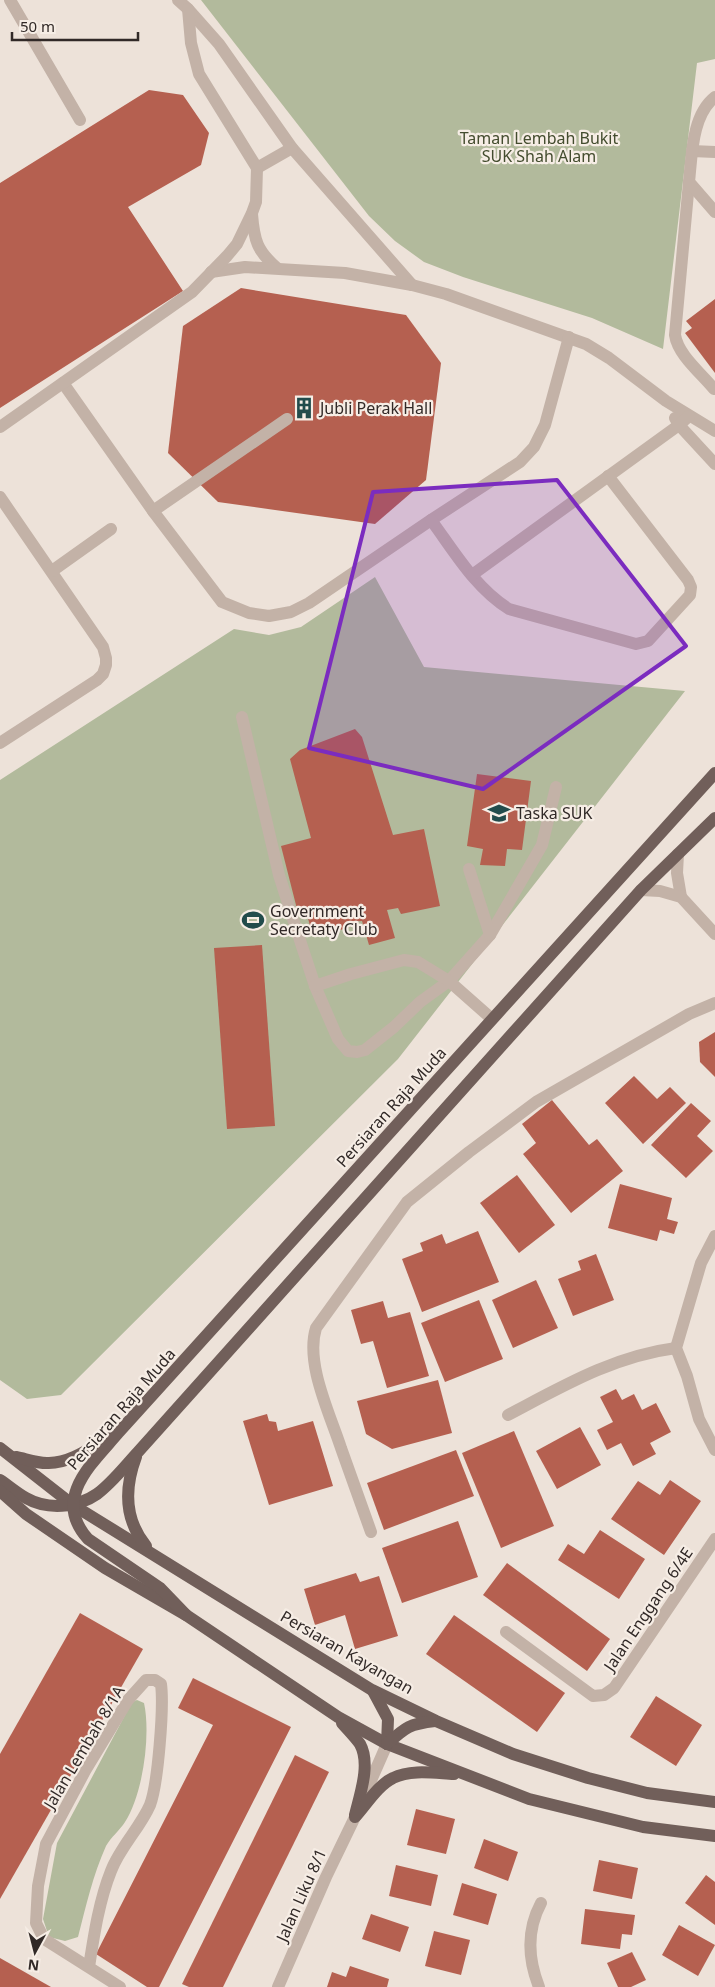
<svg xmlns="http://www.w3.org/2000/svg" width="715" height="1987" font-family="'Noto Sans',sans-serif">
<rect width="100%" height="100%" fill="#ede2d9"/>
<g fill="#b2ba9c">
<path d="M 201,0 L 715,0 L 715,59 L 697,63 L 663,349 L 592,318 L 463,277 L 424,262 L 395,241 L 369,216 Z"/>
<path d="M 375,577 L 424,667 L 685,691 L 398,1059 L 61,1395 L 27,1399 L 0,1380 L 0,780 L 234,629 L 269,635 L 301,627 Z"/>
<path d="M 137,1700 L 144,1703 C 151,1735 143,1794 125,1822 C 120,1830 111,1837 106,1846 C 93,1875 86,1906 78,1937 L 65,1941 L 49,1937 L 43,1919 L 57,1843 L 132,1702 Z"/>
</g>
<g fill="#b56050">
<path d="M 149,90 L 183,95 L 209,133 L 201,165 L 128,207 L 183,291 L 0,408 L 0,183 Z"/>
<path d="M 241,288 L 406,315 L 441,363 L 426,480 L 375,524 L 218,502 L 168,453 L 183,326 Z"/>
<path d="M 715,299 L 715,373 L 685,333 L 692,328 L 686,321 Z"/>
<path d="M 355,729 L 362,737 L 393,835 L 424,829 L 440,906 L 401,914 L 398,908 L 387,910 L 395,938 L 369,945 L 362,921 L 349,922 L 349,928 L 313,936 L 305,908 L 297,909 L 281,846 L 311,838 L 290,759 L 300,750 Z"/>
<path d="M 477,774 L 531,781 L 522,850 L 507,849 L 505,866 L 480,865 L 483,849 L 467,846 Z"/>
<path d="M 262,945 L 275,1126 L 227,1129 L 214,948 Z"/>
<path d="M 715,1032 L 715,1077 L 700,1062 L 699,1042 Z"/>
<path d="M 634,1076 L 657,1099 L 670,1087 L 686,1103 L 643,1144 L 605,1103 Z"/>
<path d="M 552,1100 L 589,1145 L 597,1139 L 623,1171 L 571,1213 L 523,1154 L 536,1143 L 522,1124 Z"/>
<path d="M 691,1103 L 711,1121 L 697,1136 L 713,1151 L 686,1178 L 651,1145 Z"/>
<path d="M 517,1175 L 555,1225 L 519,1253 L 480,1203 Z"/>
<path d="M 620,1184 L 672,1198 L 667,1219 L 678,1222 L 674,1234 L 660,1230 L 657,1241 L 608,1228 Z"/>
<path d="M 478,1231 L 499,1282 L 422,1312 L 402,1259 L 423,1251 L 420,1243 L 442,1234 L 446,1244 Z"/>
<path d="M 596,1254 L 614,1300 L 573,1316 L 558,1279 L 581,1270 L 578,1261 Z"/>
<path d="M 536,1280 L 558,1328 L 513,1348 L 492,1300 Z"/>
<path d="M 479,1300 L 503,1359 L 445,1382 L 421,1323 Z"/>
<path d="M 383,1301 L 388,1318 L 410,1312 L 429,1376 L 387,1388 L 373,1341 L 361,1344 L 351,1310 Z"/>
<path d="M 438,1380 L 452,1433 L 392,1449 L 366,1434 L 357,1401 Z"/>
<path d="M 616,1389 L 622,1400 L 634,1394 L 642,1410 L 656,1403 L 671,1432 L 650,1443 L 656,1454 L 633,1466 L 621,1443 L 607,1450 L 597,1430 L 613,1422 L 600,1397 Z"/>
<path d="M 267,1414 L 269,1421 L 276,1422 L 278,1431 L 313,1421 L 333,1486 L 269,1505 L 243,1421 Z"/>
<path d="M 580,1427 L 601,1465 L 557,1489 L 536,1451 Z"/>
<path d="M 514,1431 L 554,1526 L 501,1548 L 462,1453 Z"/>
<path d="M 456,1450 L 474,1496 L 384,1530 L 367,1483 Z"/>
<path d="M 670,1480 L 701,1501 L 664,1555 L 611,1519 L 638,1481 L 660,1495 Z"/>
<path d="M 458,1521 L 478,1577 L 402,1603 L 382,1548 Z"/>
<path d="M 600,1530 L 645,1559 L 619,1599 L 558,1560 L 568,1544 L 584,1554 Z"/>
<path d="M 507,1563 L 610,1639 L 587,1671 L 483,1595 Z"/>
<path d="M 356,1573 L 360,1582 L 379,1576 L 398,1636 L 355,1649 L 345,1615 L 315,1625 L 304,1589 Z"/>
<path d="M 80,1613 L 143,1649 L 0,1899 L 0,1754 Z"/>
<path d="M 454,1615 L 565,1693 L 537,1732 L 426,1654 Z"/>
<path d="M 193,1678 L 291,1727 L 159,1987 L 147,1987 L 96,1954 L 213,1725 L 178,1708 Z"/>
<path d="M 656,1696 L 702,1725 L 676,1766 L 630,1737 Z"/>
<path d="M 295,1755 L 329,1772 L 223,1987 L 189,1987 L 182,1984 Z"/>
<path d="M 416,1809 L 455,1819 L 446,1854 L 407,1845 Z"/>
<path d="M 484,1839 L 518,1852 L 508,1881 L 474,1868 Z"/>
<path d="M 599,1860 L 638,1868 L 632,1899 L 593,1891 Z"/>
<path d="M 396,1865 L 438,1875 L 431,1906 L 389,1896 Z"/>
<path d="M 706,1875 L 715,1882 L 715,1925 L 685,1903 Z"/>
<path d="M 462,1883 L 497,1894 L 488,1925 L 453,1915 Z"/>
<path d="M 585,1909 L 635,1915 L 632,1935 L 622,1934 L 620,1949 L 581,1944 Z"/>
<path d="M 371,1914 L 409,1927 L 400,1952 L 362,1939 Z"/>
<path d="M 679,1925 L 715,1945 L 698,1976 L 662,1955 Z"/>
<path d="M 434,1931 L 470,1940 L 461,1975 L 425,1966 Z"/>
<path d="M 632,1952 L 646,1980 L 631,1987 L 618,1987 L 607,1963 Z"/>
<path d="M 0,1958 L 51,1987 L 0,1987 Z"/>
<path d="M 350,1966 L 389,1979 L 387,1987 L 327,1987 L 332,1972 L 346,1977 Z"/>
</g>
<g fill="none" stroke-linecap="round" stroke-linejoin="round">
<g stroke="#c3b2a7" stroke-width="12">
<path d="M 10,0 L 80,120"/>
<path d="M 178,0 L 188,9 L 219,44 L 292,148 L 412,285"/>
<path d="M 692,151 L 715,152"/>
<path d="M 257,168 L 292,148"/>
<path d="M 689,182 L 675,335 C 678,355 701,373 714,389"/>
<path d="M 715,212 L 689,182 C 692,154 692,115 715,97"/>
<path d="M 252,214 C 254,240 257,251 277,268"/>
<path d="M 211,272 L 245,267 L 345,273 L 412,285 L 446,294 L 586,344 L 609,358 L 666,401 L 715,431"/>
<path d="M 63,383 L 153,511 L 222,602 L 249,613 L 269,616 L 291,612 L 309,603 L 431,520 L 520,462 L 534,447 L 545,425 L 569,337"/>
<path d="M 675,418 L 679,425 L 715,464"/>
<path d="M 0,427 L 192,292 L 227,256 L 237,244 L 252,213 L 256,202 L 257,168 L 199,74 L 191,43 L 188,9"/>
<path d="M 0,497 L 103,647 L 106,658 L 106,665 L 103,674 L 97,680 L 0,743"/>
<path d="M 153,511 L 287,419"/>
<path d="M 431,520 C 454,551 475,588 509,609 L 636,644 L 648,641 L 690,595 L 691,587 L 688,580 L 608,476"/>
<path d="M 52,571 L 111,529"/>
<path d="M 472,575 L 679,425 L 689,416"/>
<path d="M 242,717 L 279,875 L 293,919 L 315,986 L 338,1039 L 348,1051 L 357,1052 L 365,1050 L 394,1027 L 420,1002 L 449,981 L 490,935 L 542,845 L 556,787"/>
<path d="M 678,854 L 677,873 L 681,897"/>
<path d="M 469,869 L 490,935"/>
<path d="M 641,890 L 660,891 L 681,897 L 715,934"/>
<path d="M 315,986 L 351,974 L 404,960 L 418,962 L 449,981 L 492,1019"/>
<path d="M 715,1236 L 701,1263 L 676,1348 L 687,1376 L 699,1419 L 715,1450"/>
<path d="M 508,1415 C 563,1386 614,1356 676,1348"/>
<path d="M 371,1532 C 361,1504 351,1476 341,1448 C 330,1414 305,1363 316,1328 L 407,1202 L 469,1152 L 536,1102 L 689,1014 L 715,1003"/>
<path d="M 506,1632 L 593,1696 L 604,1695 L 614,1688 L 715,1539"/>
<path d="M 89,1967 C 94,1935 99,1901 111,1871 C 120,1847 140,1828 150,1805 C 158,1784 164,1707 161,1684 L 155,1680 L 146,1680 L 128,1700 L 85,1771 L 46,1844 L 38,1886 L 36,1923 L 44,1939 L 120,1987"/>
<path d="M 278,1987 L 326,1877 L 355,1817 L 387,1744"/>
<path d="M 539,1987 C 528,1959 526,1931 541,1903"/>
</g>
<g stroke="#715f5a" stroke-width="12">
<path d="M 0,1448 L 73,1505 L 372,1690 L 436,1721 L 513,1754 L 588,1778 L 647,1793 L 715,1802"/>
<path d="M 16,1457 C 26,1459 36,1463 47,1463 C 70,1464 92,1447 111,1436"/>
<path d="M 136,1457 C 124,1489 124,1519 146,1546"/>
<path d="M 0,1480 C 9,1486 17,1493 26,1498 C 47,1510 77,1508 97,1494 C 112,1483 125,1466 138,1452 L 641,890 L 715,818"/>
<path d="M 0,1491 L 26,1514 L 105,1568 L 186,1615 L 338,1717 L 387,1744 L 529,1799 L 643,1827 L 715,1836"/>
<path d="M 186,1615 L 160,1588 L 88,1539 C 51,1498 93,1463 119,1432 L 715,773"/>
<path d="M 373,1691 L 388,1719 L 387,1744"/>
<path d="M 342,1723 C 348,1730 355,1737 360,1744 C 371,1764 360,1794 355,1815"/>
<path d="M 387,1744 C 406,1727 409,1724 435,1721"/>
<path d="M 355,1817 C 366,1805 378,1785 393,1778 C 411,1769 434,1773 454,1774"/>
</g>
</g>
<path fill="#7b2cbf" fill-opacity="0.2" stroke="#7b2cbf" stroke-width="4" stroke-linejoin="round" d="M 557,480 L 686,646 L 483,789 L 309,748 L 373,492 Z"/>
<defs>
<g id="building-bare" transform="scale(1.725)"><path d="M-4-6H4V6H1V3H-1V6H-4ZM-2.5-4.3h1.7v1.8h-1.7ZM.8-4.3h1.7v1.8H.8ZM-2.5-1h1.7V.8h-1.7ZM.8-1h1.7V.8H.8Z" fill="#224c4c" stroke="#f6ede5" stroke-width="2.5" paint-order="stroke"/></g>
<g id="school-bare" transform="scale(1.725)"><path d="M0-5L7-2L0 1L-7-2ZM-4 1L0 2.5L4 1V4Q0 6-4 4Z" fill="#224c4c" stroke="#f6ede5" stroke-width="2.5" paint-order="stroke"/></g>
<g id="stadium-bare" transform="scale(1.725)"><path d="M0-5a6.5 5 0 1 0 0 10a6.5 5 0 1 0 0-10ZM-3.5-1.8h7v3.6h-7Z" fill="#224c4c" stroke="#f6ede5" stroke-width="2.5" paint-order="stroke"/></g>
</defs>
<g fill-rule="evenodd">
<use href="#building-bare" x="304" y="408"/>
<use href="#school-bare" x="499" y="813"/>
<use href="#stadium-bare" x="253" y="920"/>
</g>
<g text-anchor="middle" stroke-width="4.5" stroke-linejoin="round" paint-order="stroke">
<g font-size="16" fill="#434c2e" stroke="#f6ede5">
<text x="539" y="144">Taman Lembah Bukit<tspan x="539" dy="18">SUK Shah Alam</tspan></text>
</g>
<g font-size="16" fill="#312927" stroke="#f6ede5" text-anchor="start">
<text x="320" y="414">Jubli Perak Hall</text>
<text x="516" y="819">Taska SUK</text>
<text x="270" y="917">Government<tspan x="270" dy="18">Secretaty Club</tspan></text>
</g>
<g font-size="16" fill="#312927" stroke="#f6ede5">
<text transform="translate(391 1107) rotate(-48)" y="6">Persiaran Raja Muda</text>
<text transform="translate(121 1409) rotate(-49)" y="6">Persiaran Raja Muda</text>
<text transform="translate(648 1609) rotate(-56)" y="6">Jalan Enggang 6/4E</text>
<text transform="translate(347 1652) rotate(30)" y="6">Persiaran Kayangan</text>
<text transform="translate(84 1747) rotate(-59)" y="6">Jalan Lembah 8/1A</text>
<text transform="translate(301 1895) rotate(-66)" y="6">Jalan Liku 8/1</text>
</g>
</g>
<g transform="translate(35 1952) rotate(187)" stroke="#f6ede5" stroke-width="4" paint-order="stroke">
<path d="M0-4L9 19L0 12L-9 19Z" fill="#312927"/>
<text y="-8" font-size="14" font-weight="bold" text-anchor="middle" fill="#312927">N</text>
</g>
<path d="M12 32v8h126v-8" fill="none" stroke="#312927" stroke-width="2.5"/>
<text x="20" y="32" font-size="15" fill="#312927" stroke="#f6ede5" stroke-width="4" paint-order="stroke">50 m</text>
</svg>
